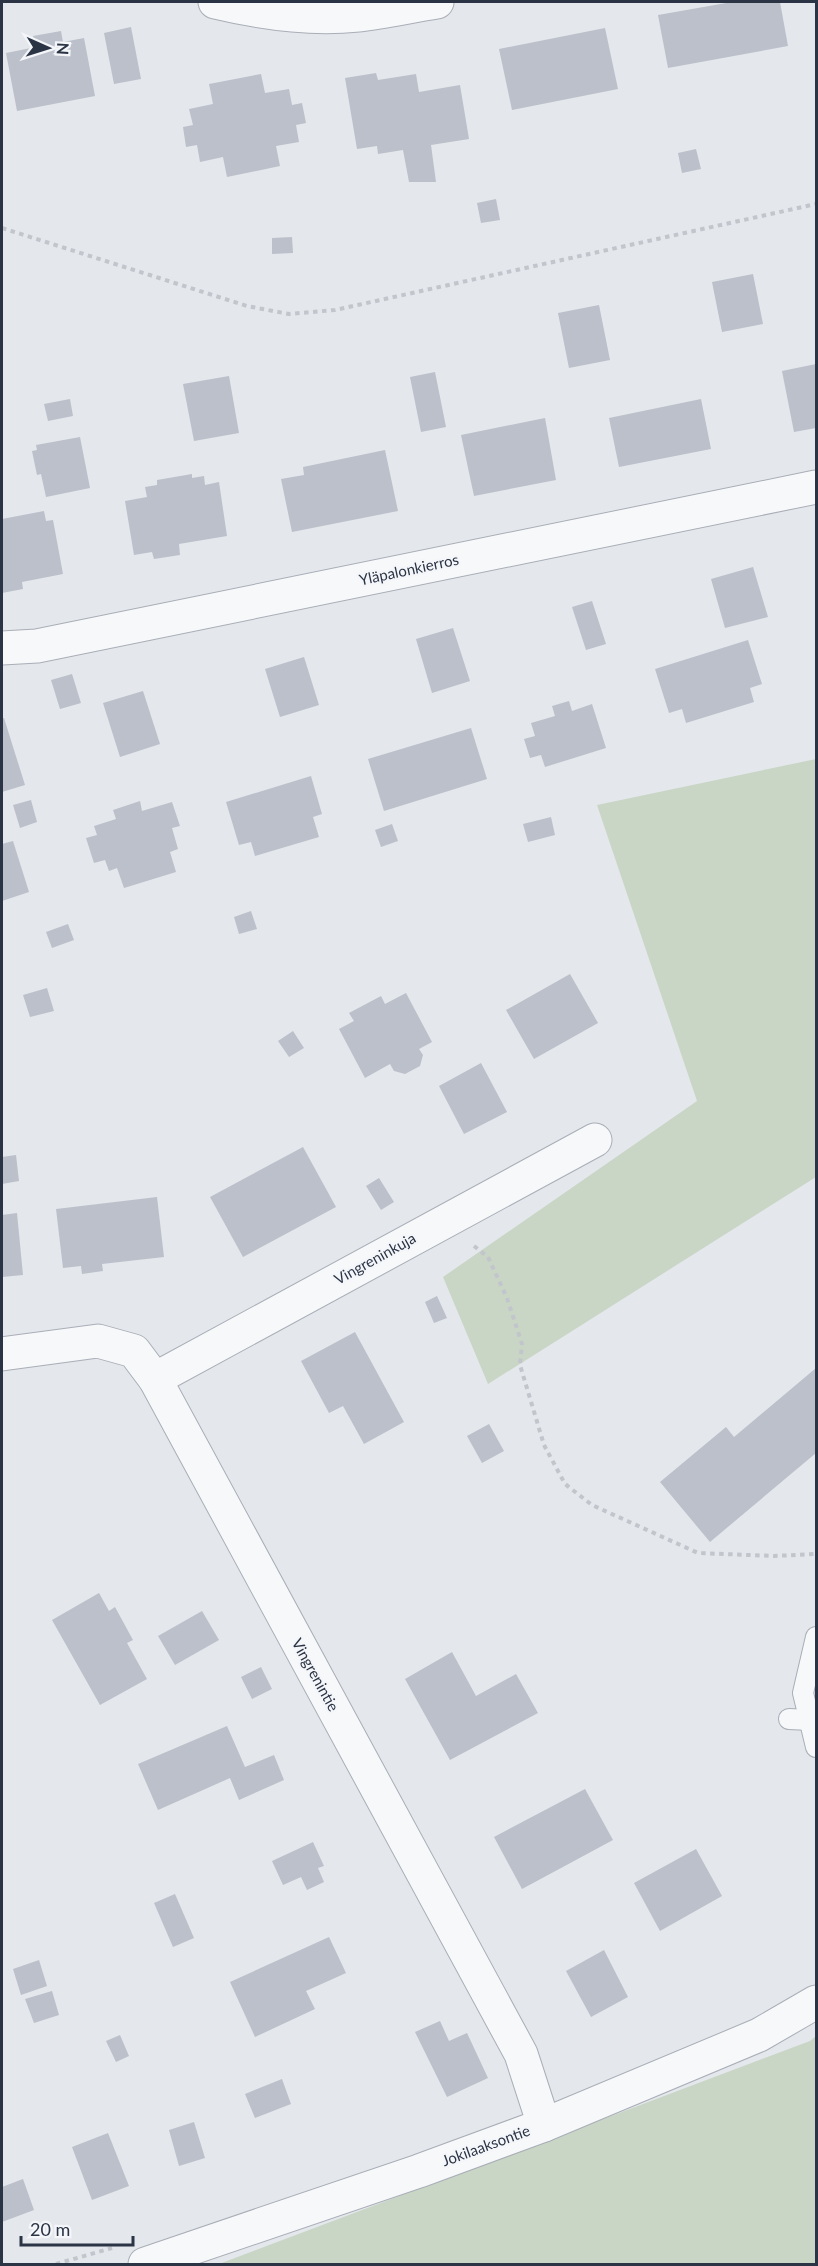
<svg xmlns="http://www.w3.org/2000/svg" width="818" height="2266" font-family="Lato,sans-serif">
<rect width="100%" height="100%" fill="#e4e7ec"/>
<g fill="#c9d6c5">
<path d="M 816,759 L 816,1177 L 488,1384 L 443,1277 L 697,1101 L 597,805 Z"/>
<path d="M 816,2036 L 816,2264 L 219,2264 L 810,2041 Z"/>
</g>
<g fill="#bbc0ca">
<path d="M 732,2 L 780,2 L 788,46 L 668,68 L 658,15 Z"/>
<path d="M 131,27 L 141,79 L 114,84 L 104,33 Z"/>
<path d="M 605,28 L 618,89 L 512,110 L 499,49 Z"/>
<path d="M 61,31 L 63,42 L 84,38 L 95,96 L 17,111 L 6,53 L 36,47 L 33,36 Z"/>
<path d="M 376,73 L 378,80 L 416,74 L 419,92 L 460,85 L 469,139 L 431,145 L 436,182 L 409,182 L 403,150 L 378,154 L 377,146 L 357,149 L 345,78 Z"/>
<path d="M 261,74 L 265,93 L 289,89 L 292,105 L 302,103 L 306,123 L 296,125 L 299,142 L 276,146 L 280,166 L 227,177 L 223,157 L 200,162 L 197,145 L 186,147 L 183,127 L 193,125 L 189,109 L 213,104 L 209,84 Z"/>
<path d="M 696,149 L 701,169 L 682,173 L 678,153 Z"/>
<path d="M 496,199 L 500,220 L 481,223 L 477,203 Z"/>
<path d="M 292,237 L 293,253 L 272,254 L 272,238 Z"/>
<path d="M 753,274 L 763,324 L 722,332 L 712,282 Z"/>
<path d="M 599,305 L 610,360 L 569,368 L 558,313 Z"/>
<path d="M 816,364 L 816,428 L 794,432 L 782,371 Z"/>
<path d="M 435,372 L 446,427 L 421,432 L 410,377 Z"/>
<path d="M 229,376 L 239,433 L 194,441 L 183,384 Z"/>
<path d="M 70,399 L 73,416 L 48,421 L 44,404 Z"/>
<path d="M 701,399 L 711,449 L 619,467 L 609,418 Z"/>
<path d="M 545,418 L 556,480 L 474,496 L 461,435 Z"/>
<path d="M 80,437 L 90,488 L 46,497 L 41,474 L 37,475 L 32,451 L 37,450 L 36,445 Z"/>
<path d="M 385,450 L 398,511 L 292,532 L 281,479 L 304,475 L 303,467 Z"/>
<path d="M 192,474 L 192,478 L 204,476 L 205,485 L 219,482 L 227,536 L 179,544 L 180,555 L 154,559 L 152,552 L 134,555 L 125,501 L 147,497 L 145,487 L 157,485 L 157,480 Z"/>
<path d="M 44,511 L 46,521 L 53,520 L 63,574 L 22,582 L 23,589 L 2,593 L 2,519 Z"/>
<path d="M 753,567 L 768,617 L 725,628 L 711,579 Z"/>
<path d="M 592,601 L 606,644 L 586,650 L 572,607 Z"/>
<path d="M 453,628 L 470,681 L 432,693 L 416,639 Z"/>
<path d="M 748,640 L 762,684 L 750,688 L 754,702 L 686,723 L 682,709 L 669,713 L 655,669 Z"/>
<path d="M 304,657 L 319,705 L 280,717 L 265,669 Z"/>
<path d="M 72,674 L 81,703 L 60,709 L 51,680 Z"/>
<path d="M 143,691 L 160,744 L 120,757 L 103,703 Z"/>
<path d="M 569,701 L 572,711 L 592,704 L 606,748 L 545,767 L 541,755 L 530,758 L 524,739 L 535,736 L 531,723 L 555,716 L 552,706 Z"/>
<path d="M 2,718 L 4,718 L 25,785 L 2,792 Z"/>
<path d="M 471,728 L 487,779 L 384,811 L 368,759 Z"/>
<path d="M 311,776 L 322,814 L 313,817 L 319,837 L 255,856 L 251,842 L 239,845 L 226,802 Z"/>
<path d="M 31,800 L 37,822 L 20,828 L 13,805 Z"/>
<path d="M 140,801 L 142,811 L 172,802 L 180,826 L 172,828 L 178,849 L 170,852 L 176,872 L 124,888 L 117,868 L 109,871 L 105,860 L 94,863 L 86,838 L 97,835 L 94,826 L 116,819 L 113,810 Z"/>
<path d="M 551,817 L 555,835 L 528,842 L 523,824 Z"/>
<path d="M 392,824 L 398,841 L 381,847 L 375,830 Z"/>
<path d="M 13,841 L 29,892 L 2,901 L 2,844 Z"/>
<path d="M 251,911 L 257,929 L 239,934 L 234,917 Z"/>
<path d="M 68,924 L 74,940 L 52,948 L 46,932 Z"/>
<path d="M 570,974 L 598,1023 L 534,1059 L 506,1010 Z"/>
<path d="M 47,988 L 54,1011 L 30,1017 L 23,995 Z"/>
<path d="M 406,993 L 432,1042 L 419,1049 L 423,1055 L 420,1066 L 405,1074 L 394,1071 L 390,1064 L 365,1078 L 339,1029 L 354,1021 L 349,1013 L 381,996 L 385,1004 Z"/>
<path d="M 293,1031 L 304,1048 L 289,1057 L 278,1041 Z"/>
<path d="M 481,1063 L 507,1112 L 464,1134 L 439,1086 Z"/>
<path d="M 303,1147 L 336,1207 L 243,1257 L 210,1197 Z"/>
<path d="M 16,1155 L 19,1181 L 2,1184 L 2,1157 Z"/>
<path d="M 379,1178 L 394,1202 L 381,1210 L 366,1186 Z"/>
<path d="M 157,1197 L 164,1257 L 102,1264 L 103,1271 L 82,1274 L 81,1266 L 63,1268 L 56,1209 Z"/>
<path d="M 17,1213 L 23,1275 L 2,1277 L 2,1215 Z"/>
<path d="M 437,1296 L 447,1318 L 434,1323 L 425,1302 Z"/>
<path d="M 355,1332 L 404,1422 L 364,1444 L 343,1406 L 329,1413 L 301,1361 Z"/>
<path d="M 816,1368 L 816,1453 L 710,1542 L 660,1482 L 726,1427 L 734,1437 Z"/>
<path d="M 489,1424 L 504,1451 L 482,1463 L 467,1436 Z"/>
<path d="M 99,1593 L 109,1611 L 115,1607 L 133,1640 L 127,1643 L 147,1679 L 100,1705 L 52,1620 Z"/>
<path d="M 202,1611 L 219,1640 L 175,1665 L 158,1636 Z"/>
<path d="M 452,1652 L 476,1696 L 516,1674 L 538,1713 L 450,1760 L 405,1679 Z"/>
<path d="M 261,1667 L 272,1689 L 252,1699 L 241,1677 Z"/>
<path d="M 227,1726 L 245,1767 L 274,1755 L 284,1780 L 239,1800 L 230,1778 L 158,1810 L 138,1764 Z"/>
<path d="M 585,1789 L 613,1840 L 522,1889 L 494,1837 Z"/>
<path d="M 313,1842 L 324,1866 L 318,1868 L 324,1882 L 307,1890 L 301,1877 L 283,1885 L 272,1861 Z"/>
<path d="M 696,1849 L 722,1896 L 660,1931 L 634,1883 Z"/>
<path d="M 175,1894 L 194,1938 L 173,1947 L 154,1903 Z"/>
<path d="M 329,1937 L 346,1973 L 306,1991 L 315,2009 L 255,2037 L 230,1982 Z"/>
<path d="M 604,1950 L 628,1997 L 591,2017 L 566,1971 Z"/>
<path d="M 39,1960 L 47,1986 L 21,1995 L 13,1969 Z"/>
<path d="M 52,1991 L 59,2015 L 34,2023 L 25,1999 Z"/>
<path d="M 440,2021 L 449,2041 L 467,2033 L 488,2078 L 447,2097 L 415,2032 Z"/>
<path d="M 120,2035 L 129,2056 L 116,2062 L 106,2041 Z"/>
<path d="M 282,2079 L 291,2104 L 255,2118 L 245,2094 Z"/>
<path d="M 194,2122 L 205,2158 L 179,2166 L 169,2130 Z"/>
<path d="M 108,2133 L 129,2186 L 92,2200 L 72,2147 Z"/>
<path d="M 23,2179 L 34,2210 L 2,2222 L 2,2187 Z"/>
</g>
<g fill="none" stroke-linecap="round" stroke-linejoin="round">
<g stroke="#a9aeb7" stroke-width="22">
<g id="service">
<path d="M 816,1637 L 803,1693 L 816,1747"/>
<path d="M 789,1719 L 810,1720"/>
</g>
</g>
<g stroke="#a9aeb7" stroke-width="35">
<g id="minor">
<path d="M 215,2 C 261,13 311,20 358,15 C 385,12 411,6 437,2"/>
<path d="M 2,648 L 37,646 L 816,487"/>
<path d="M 2,1354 L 98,1341 L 134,1351 L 155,1379 L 521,2054 L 544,2125"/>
<path d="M 155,1379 L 595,1140"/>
</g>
</g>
<g stroke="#a9aeb7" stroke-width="35">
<path id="tertiary" d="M 145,2264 L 419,2171 L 544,2125 L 759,2035 L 816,2002"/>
</g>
<g stroke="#c2c5cb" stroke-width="4" stroke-dasharray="4.5 4.5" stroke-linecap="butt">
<path d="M 2,228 L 247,306 L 289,314 L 335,310 L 816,204"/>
<path d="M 474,1246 L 488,1257 L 507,1298 L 522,1344 L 520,1365 L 544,1445 L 565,1484 L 592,1505 L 698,1553 L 774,1556 L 816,1554"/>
<path d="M 56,2264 L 112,2248"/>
</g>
<use href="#service" stroke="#f7f8fa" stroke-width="20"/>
<use href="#minor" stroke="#f7f8fa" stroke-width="33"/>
<use href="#tertiary" stroke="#f7f8fa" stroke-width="33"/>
</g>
<g text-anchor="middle" stroke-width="4.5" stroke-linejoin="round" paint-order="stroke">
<g font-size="15" fill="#2b3445" stroke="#f4f6f9">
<text transform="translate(409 570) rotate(-12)" y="5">Yläpalonkierros</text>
<text transform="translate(375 1259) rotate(-29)" y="5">Vingreninkuja</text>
<text transform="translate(315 1675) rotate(61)" y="5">Vingrenintie</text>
<text transform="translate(486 2146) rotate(-20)" y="5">Jokilaaksontie</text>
</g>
</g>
<rect width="818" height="2266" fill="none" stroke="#2b3445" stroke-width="6"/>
<g transform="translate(48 48) rotate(93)" stroke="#f4f6f9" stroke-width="4.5" paint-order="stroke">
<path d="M0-4.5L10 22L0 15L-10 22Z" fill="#2b3445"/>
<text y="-9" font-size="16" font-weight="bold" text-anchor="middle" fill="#2b3445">N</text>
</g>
<path d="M21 2236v9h112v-9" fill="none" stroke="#2b3445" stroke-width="3"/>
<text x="30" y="2236" font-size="18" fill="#2b3445" stroke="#f4f6f9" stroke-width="4.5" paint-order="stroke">20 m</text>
</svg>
